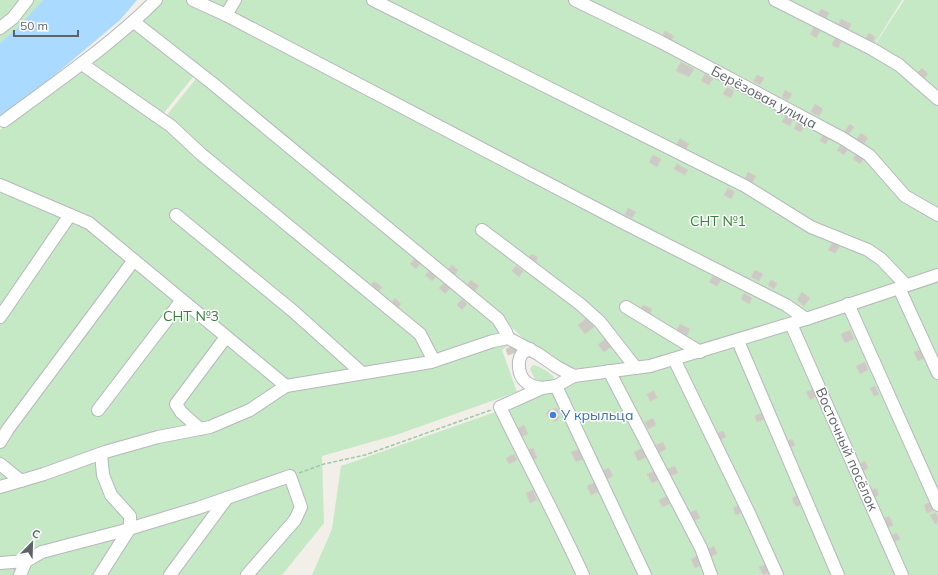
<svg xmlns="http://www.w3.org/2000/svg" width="938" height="575" font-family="Mulish,sans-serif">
<rect width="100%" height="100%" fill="#f1efe8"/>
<g fill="#c5e8c5">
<path d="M 0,0 L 43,0 L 16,29 L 0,43 Z"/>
<path d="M 150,0 L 902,0 L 871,50 L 938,104 L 938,575 L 312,575 L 332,529 L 341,466 L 504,409 L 570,384 L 486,302 L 201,67 L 163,114 L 93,63 Z"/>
<path d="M 904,0 L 938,0 L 938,92 L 875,45 Z"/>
<path d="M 76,62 L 163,120 L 199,75 L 519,337 L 502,350 L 517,392 L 396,435 L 322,456 L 324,523 L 282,575 L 0,575 L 0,130 Z"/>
<path d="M 533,365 C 540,366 549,372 554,377 L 552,381 L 545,383 L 536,381 L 530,369 Z"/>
</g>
<path fill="#aadaff" d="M 43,0 L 137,0 L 120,20 L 0,121 L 0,43 L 16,29 Z"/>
<g fill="#cccac5" stroke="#d6d1c6">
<path d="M 821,9 L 829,13 L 826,19 L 818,15 Z"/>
<path d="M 841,19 L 851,24 L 848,31 L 838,26 Z"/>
<path d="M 814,27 L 820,31 L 816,38 L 810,34 Z"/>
<path d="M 665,31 L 674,36 L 670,42 L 662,37 Z"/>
<path d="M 869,33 L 875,37 L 873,42 L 866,38 Z"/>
<path d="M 835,38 L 841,42 L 838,48 L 832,45 Z"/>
<path d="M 681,62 L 694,69 L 689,77 L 676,71 Z"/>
<path d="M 922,68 L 928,74 L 923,79 L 917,73 Z"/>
<path d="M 705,74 L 713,78 L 709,85 L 701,81 Z"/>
<path d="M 757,75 L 764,78 L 760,85 L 753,81 Z"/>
<path d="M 727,87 L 734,91 L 731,98 L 723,94 Z"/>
<path d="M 785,90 L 792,94 L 788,100 L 782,97 Z"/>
<path d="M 815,104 L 823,109 L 819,116 L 811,112 Z"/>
<path d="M 786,115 L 793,119 L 790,126 L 782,122 Z"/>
<path d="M 798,121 L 805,125 L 801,132 L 794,129 Z"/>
<path d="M 850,124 L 854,127 L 848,135 L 844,132 Z"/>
<path d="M 861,133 L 868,138 L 863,145 L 856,140 Z"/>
<path d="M 823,135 L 829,138 L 826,144 L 820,141 Z"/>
<path d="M 680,138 L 689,144 L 685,151 L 676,146 Z"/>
<path d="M 841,145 L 848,149 L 844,155 L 837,150 Z"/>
<path d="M 857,153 L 864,158 L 860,164 L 853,159 Z"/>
<path d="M 653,155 L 661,159 L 657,167 L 649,162 Z"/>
<path d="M 677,164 L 688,170 L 685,175 L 674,169 Z"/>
<path d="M 748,172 L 756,176 L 751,185 L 744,181 Z"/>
<path d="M 728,188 L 735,192 L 731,199 L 724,195 Z"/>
<path d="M 628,208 L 636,212 L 632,218 L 625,215 Z"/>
<path d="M 833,242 L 840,246 L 835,253 L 828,250 Z"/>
<path d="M 532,254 L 538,258 L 533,265 L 527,260 Z"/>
<path d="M 415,258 L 421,263 L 416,269 L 410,264 Z"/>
<path d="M 452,265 L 458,270 L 454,276 L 447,271 Z"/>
<path d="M 516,266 L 523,271 L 519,277 L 512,271 Z"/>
<path d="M 431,270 L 437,276 L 432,281 L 425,275 Z"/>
<path d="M 755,270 L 763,274 L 759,281 L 751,277 Z"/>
<path d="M 713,276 L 721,280 L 717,286 L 709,282 Z"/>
<path d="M 471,280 L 479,286 L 473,293 L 466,287 Z"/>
<path d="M 771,280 L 777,283 L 774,289 L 768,285 Z"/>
<path d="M 374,281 L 382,287 L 377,294 L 369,287 Z"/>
<path d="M 444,283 L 450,288 L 445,294 L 439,288 Z"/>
<path d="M 802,292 L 810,298 L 804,306 L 797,300 Z"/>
<path d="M 744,293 L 752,298 L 749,304 L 741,299 Z"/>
<path d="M 395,298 L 401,304 L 397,309 L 391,304 Z"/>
<path d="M 462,299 L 467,304 L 462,310 L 457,305 Z"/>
<path d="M 643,305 L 652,309 L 648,318 L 639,313 Z"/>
<path d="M 587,318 L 594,327 L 585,334 L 578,325 Z"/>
<path d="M 680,324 L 690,329 L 686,337 L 676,332 Z"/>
<path d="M 850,330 L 854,339 L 845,343 L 841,334 Z"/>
<path d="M 605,339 L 611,347 L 604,352 L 598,345 Z"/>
<path d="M 515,345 L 517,352 L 508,355 L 506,349 Z"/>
<path d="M 922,349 L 926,357 L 918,361 L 914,352 Z"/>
<path d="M 865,362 L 868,370 L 860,374 L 856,366 Z"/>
<path d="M 875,386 L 879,394 L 874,396 L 870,388 Z"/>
<path d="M 814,389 L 817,396 L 810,400 L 806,392 Z"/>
<path d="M 654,391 L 657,398 L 650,401 L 647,394 Z"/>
<path d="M 554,408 L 558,409 L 559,412 L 558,414 L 559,417 L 557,421 L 553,421 L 551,417 L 548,417 L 546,414 L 549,410 L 553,411 Z"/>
<path d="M 761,413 L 764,419 L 757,422 L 755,416 Z"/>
<path d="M 653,418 L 656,425 L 648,429 L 645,422 Z"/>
<path d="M 524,425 L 528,434 L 521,437 L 517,429 Z"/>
<path d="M 723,431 L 726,437 L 718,441 L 716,434 Z"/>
<path d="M 792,439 L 795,445 L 788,449 L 785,442 Z"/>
<path d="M 663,442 L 666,449 L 659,453 L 656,445 Z"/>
<path d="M 533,448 L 537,458 L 532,460 L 527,450 Z"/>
<path d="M 643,448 L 647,457 L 638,461 L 634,452 Z"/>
<path d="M 579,449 L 583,459 L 576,462 L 571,452 Z"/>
<path d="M 514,454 L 517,460 L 509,464 L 506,458 Z"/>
<path d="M 865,461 L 868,468 L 861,472 L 858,465 Z"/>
<path d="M 675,466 L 678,473 L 670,476 L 667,469 Z"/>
<path d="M 609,468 L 613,476 L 603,481 L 599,472 Z"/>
<path d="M 655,471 L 659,480 L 652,483 L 647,474 Z"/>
<path d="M 596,482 L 600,491 L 591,495 L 587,486 Z"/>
<path d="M 876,488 L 879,495 L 874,497 L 871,490 Z"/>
<path d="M 533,490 L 537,500 L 530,503 L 526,493 Z"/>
<path d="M 800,494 L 804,503 L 796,507 L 792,498 Z"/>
<path d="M 667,496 L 670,504 L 662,507 L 659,500 Z"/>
<path d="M 931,502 L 934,510 L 927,513 L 924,505 Z"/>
<path d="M 739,505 L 742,512 L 736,515 L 733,508 Z"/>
<path d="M 696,510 L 700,518 L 693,521 L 689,513 Z"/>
<path d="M 936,513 L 938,517 L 938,523 L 935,524 L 930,515 Z"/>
<path d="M 889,516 L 893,525 L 888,528 L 883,519 Z"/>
<path d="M 897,533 L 900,539 L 893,542 L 890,536 Z"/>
<path d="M 714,546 L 717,554 L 709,557 L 706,550 Z"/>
<path d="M 697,556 L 701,565 L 695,568 L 691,559 Z"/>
<path d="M 770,563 L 773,571 L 763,575 L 759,567 Z"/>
</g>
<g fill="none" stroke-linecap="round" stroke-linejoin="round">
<g stroke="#b5b8bc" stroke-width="14">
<g id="minor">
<path d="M 193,0 L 226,15 L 622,222 L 786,305 L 806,319"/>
<path d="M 373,0 L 745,186 L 811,227 L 868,250 L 881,259 L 906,285"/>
<path d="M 575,0 L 661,42 L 842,138 L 869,155 L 905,196 L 938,215"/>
<path d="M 775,0 L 872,49 L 899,65 L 938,99"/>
<path d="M 226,15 L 235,0"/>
<path d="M 134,22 L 212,83 L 498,319 L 506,332 L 508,338"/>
<path d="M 0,28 L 13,18 L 27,0"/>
<path d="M 82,64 L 171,126 L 201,154 L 420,334 L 434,361"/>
<path d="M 4,121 C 56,82 110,46 156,0"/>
<path d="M 0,185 L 89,223 L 286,386"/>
<path d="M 176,215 L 293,311 L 362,373"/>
<path d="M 482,230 L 580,304 L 600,322 L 636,368"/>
<path d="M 899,288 L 938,373"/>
<path d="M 848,304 L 938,505"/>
<path d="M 626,307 L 700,352"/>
<path d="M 0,317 L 70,215"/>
<path d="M 791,324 L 902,575"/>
<path d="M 738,341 L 838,575"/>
<path d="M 530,349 C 528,350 526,351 524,352 C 516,358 518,375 525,381 C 529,386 537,387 542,388"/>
<path d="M 674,359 L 749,513 L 777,575"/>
<path d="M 609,371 L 701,548 L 711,575"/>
<path d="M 574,376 L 556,386 L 645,575"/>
<path d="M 556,386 L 542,388 L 500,407 C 527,463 557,518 583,575"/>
<path d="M 98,410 L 182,300"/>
<path d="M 200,429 L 181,412 L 176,404 L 226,337"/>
<path d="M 0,442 L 8,429 L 134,260"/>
<path d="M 0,464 L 21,481"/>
<path d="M 0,487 L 44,474 L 105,452 L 158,437 L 210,427 L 250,410 L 286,386 L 431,362 L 493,341 L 508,338 L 538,354 L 557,367 L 574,376 L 650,366 L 806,319 L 938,275"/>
<path d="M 0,563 L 26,561 L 42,552 L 122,531 L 198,508 L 290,476 L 301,507 L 295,520 L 247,575"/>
<path d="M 20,575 L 26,561"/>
<path d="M 100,575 L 130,528 L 130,516 L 111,495 L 103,475 L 101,454"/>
<path d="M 170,575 L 227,498"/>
</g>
</g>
<path stroke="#9cc7a9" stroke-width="1.5" stroke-dasharray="4 2" stroke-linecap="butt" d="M 299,473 L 324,464 L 365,455 L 491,410"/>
<use href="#minor" stroke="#fff" stroke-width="12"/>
</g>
<circle fill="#3f7fe0" stroke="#fff" stroke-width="1.5" cx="553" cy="415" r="4"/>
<g text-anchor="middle" stroke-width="3" stroke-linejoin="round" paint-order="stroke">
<g font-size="14" fill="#5f6368" stroke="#fff">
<text transform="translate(764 97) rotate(28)" y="5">Берёзовая улица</text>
<text transform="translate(847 449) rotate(66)" y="5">Восточный посёлок</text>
</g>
<g font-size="14" fill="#348238" stroke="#fff">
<text x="718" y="226">СНТ №1</text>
<text x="191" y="321">СНТ №3</text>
</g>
<g font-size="14" fill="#366cbe" stroke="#fff" text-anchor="start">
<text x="561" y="420">У крыльца</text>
</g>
</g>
<g transform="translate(32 543) rotate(23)" stroke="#ffffff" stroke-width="3" paint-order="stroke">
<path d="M0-3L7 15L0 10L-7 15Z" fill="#5f6368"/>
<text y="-6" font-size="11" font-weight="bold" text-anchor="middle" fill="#5f6368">С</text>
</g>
<path d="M14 30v6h64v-6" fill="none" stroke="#5f6368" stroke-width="2"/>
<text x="20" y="30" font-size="12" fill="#5f6368" stroke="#ffffff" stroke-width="3" paint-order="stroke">50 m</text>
</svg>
